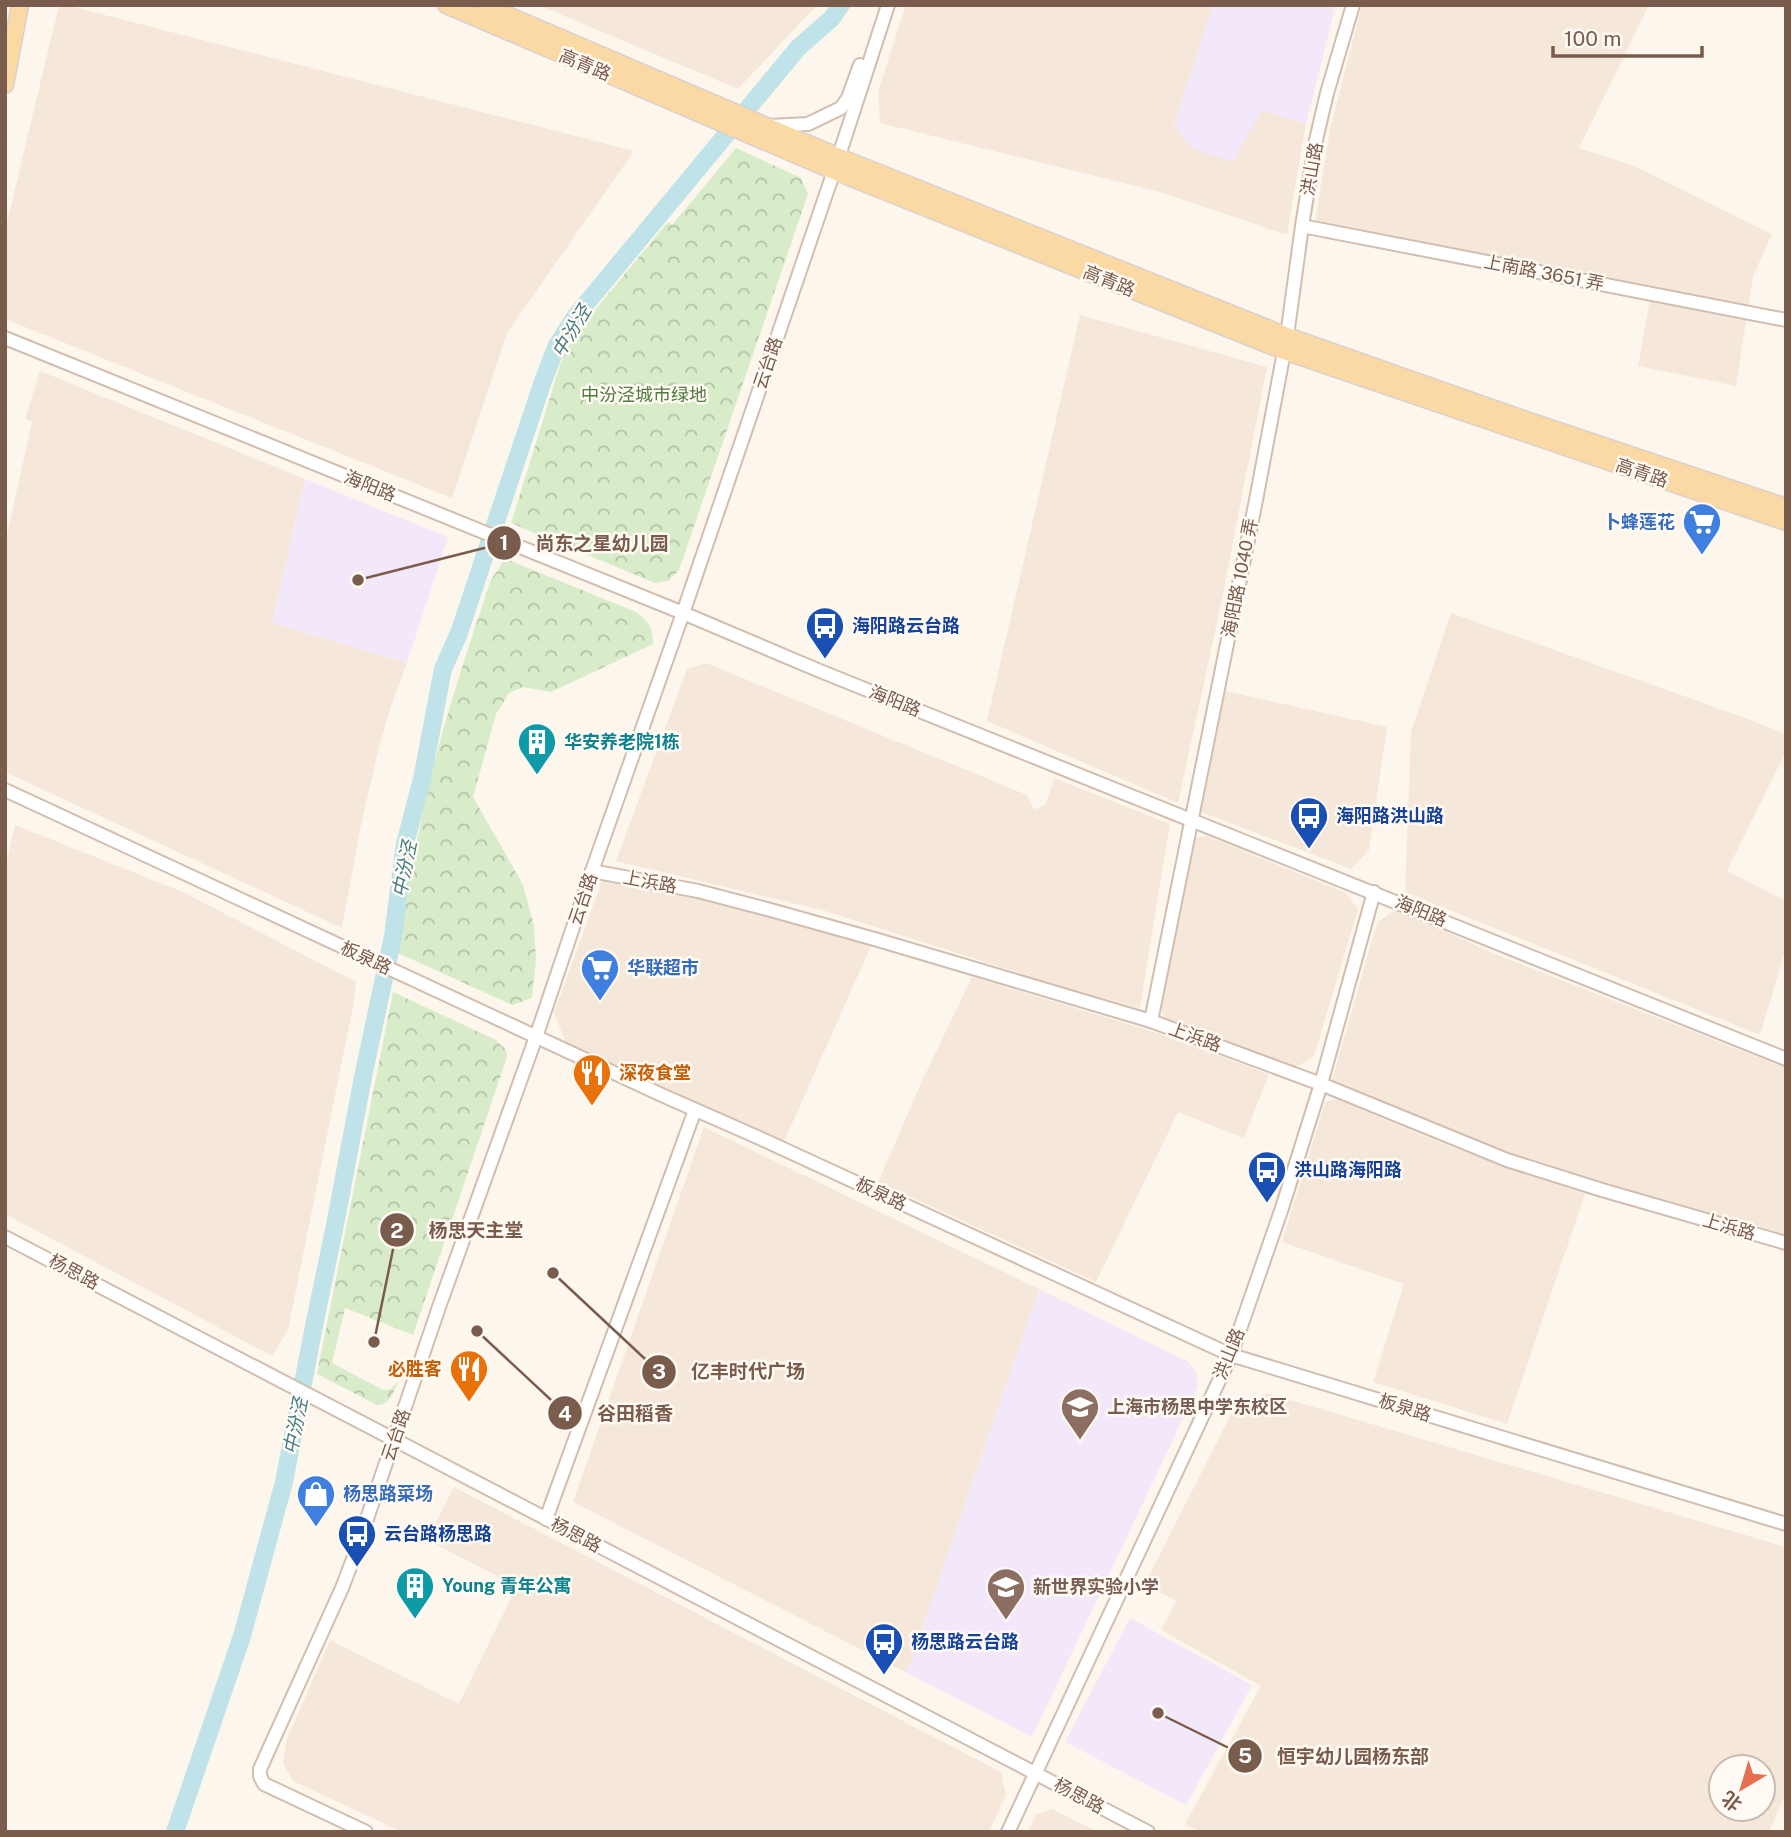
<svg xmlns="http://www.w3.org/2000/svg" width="1791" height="1837" font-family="'Public Sans','Noto Sans SC',sans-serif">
<defs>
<pattern id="park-crowns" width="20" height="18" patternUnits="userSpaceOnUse" patternTransform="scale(1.75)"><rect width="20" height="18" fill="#d8ecc9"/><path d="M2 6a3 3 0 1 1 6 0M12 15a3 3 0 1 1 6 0" fill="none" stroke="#b4c2a5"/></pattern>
</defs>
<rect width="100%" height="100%" fill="#fdf6ec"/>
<g fill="#f5e8da" fill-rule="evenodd">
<path d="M 59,5 L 66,5 L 634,151 L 507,333 L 452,498 L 5,319 L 5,231 Z"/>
<path d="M 538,5 L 817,5 L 738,89 Z"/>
<path d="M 906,5 L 1213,5 L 1174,125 L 1262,110 L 1306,124 L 1287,235 L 1160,192 L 880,123 L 878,91 Z"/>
<path d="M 1362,5 L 1649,5 L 1579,148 L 1632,165 L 1772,234 L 1753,276 L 1736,386 L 1638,366 L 1652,289 L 1315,222 L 1330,130 Z"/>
<path d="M 1080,315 L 1267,367 L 1221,604 L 1178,803 L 987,721 Z"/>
<path d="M 40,371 L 305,479 L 272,623 L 407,663 L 391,706 L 378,751 L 361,825 L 342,928 L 5,772 L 5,544 L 32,422 L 25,419 Z"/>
<path d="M 1451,613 L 1751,720 L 1786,735 L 1786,751 L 1727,871 L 1786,901 L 1786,948 L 1760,1035 L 1405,892 L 1411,732 Z"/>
<path d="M 706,663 L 1027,795 L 1034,810 L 1046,804 L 1054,778 L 1170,824 L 1140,1008 L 1067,988 L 822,910 L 616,861 L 687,669 Z"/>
<path d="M 1225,691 L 1387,727 L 1369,850 L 1351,869 L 1201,812 Z"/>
<path d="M 15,825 L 185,893 L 356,982 L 353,1006 L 288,1330 L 272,1356 L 5,1214 L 5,869 Z"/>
<path d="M 1207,836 L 1346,893 L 1358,909 L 1314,1056 L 1296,1067 L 1164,1018 L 1160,1006 L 1194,838 Z"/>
<path d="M 603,878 L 637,884 L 762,913 L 872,944 L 784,1142 L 566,1043 L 554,1013 Z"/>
<path d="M 1396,909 L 1497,955 L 1786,1068 L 1786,1234 L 1613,1185 L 1503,1150 L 1332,1080 L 1377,923 Z"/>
<path d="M 972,977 L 1151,1031 L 1269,1074 L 1244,1138 L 1178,1112 L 1096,1282 L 878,1182 L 923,1079 Z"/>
<path d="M 1336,1099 L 1448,1146 L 1585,1194 L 1507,1424 L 1373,1382 L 1404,1284 L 1282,1242 L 1325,1102 Z"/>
<path d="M 704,1127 L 1039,1289 L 907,1673 L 573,1502 Z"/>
<path d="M 1267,1393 L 1786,1547 L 1786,1792 L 1769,1832 L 1200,1832 L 1185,1824 L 1261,1686 L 1161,1630 L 1176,1601 L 1145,1584 L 1232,1412 ZM 1721,1767 L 1763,1767 L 1763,1809 L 1721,1809 Z"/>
<path d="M 454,1487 L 1001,1772 L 1006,1795 L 989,1832 L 402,1832 L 293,1781 L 283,1764 L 286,1741 L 330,1640 L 459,1704 L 517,1586 L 427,1540 Z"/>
<path d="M 1052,1809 L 1098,1832 L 1028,1832 L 1036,1814 Z"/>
</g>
<g fill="#f3e8fa">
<path d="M 1213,5 L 1336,5 L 1306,124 L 1262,110 L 1232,162 L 1191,148 L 1174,125 Z"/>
<path d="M 305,479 L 448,537 L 407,663 L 272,623 Z"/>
<path d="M 1039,1289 L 1187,1361 L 1196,1372 L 1198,1387 L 1032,1737 L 907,1673 Z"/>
<path d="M 1130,1618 L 1252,1685 L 1186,1805 L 1065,1742 Z"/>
</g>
<g fill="url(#park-crowns)">
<path d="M 736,148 L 801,178 L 808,194 L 679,570 L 668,581 L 655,583 L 511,523 L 560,365 L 566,351 L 580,328 L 668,222 L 672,225 Z"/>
<path d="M 504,558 L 636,612 C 649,622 653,627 653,644 L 551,692 L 523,687 L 509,693 L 496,714 L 473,797 L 523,885 L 534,926 L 536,959 L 532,998 L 512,1005 L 398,953 C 408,890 418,826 434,764 C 450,701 471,640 491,579 L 499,569 Z"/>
<path d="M 393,992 L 496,1040 L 506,1050 L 507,1057 L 413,1335 L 345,1308 L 332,1363 L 383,1390 L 391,1389 L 398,1381 C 393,1392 391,1405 377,1405 L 317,1374 Z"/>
</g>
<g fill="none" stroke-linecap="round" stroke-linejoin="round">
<path stroke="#bfe3e8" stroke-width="18" d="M 175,1832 L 242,1636 L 284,1482 L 314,1326 L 335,1225 L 363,1077 L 393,936 L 405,844 L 422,779 L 443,669 L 459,633 L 543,381 L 557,345 L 575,317 L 798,48 L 832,18 L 841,5"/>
<g stroke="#d1beb0" stroke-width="16">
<g id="minor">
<path d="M 769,126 L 808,124 L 841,108 L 848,98 L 860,65"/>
<path d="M 1302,226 L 1786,320"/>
<path d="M 5,338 L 683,613 L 820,671 L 1786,1059"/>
<path d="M 5,790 L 664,1096 L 755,1136 L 1231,1355 L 1786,1524"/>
<path d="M 592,871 L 698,891 L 767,909 L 878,940 L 1151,1021 L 1321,1084 L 1507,1160 L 1602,1190 L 1786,1243"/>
<path d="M 1151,1021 L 1256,500 L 1287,336 L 1302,226 L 1316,140 L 1327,93 L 1353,5"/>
<path d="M 5,1237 C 386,1436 767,1633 1148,1832"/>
<path d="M 546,1519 L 695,1110"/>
<path d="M 366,1832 L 264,1784 L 260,1776 L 260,1769 L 342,1588 L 355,1554 L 439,1307 L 536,1037 L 592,871 L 683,613 L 834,171 L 888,5"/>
<path d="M 1008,1832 L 1231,1355 L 1282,1208 L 1321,1084 L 1374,892"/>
</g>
</g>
<g stroke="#dad1cd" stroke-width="19">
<g id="major">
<path d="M 446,5 L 834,171 L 1284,351 L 1786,522"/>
<path d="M 484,5 L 839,157 L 1287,336 L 1526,420 L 1786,507"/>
<path d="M 5,85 L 20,5"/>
</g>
</g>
<use href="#minor" stroke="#fff" stroke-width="12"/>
<use href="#major" stroke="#fbd9a5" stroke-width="16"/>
</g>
<defs>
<g id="supermarket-pin" transform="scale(2.0125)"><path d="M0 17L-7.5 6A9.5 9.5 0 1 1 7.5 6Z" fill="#3f7fe0" stroke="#fffaf3"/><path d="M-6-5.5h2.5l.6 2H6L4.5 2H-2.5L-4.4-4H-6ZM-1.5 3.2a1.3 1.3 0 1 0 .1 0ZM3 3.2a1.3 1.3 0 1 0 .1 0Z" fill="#fff"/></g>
<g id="bus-pin" transform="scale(2.0125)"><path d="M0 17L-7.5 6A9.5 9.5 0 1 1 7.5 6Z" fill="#1a4fb4" stroke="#fffaf3"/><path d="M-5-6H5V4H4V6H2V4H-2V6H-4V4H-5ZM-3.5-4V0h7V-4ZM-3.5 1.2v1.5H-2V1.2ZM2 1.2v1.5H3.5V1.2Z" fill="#fff"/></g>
<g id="building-pin" transform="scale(2.0125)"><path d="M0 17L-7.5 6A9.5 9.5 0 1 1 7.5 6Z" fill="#0f9aa8" stroke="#fffaf3"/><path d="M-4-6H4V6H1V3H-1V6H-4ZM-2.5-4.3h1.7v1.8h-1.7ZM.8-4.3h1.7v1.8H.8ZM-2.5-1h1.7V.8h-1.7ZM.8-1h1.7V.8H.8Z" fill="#fff"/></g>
<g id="restaurant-pin" transform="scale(2.0125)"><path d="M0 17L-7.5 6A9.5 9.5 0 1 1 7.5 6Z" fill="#e8710a" stroke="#fffaf3"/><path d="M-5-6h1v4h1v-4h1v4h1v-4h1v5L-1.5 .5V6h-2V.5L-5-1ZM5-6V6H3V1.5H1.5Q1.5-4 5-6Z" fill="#fff"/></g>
<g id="school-pin" transform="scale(2.0125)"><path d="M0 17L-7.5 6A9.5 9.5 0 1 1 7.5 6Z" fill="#8d6e63" stroke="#fffaf3"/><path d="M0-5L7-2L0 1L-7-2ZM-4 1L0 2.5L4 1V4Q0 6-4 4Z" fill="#fff"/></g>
<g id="shop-pin" transform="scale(2.0125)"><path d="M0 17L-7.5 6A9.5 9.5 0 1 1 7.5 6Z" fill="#3f7fe0" stroke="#fffaf3"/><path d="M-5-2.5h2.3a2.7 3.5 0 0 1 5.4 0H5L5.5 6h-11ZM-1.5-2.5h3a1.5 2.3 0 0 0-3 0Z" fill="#fff"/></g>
</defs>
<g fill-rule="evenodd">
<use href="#supermarket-pin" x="1702" y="522"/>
<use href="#bus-pin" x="825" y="626"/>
<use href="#building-pin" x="537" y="742"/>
<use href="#bus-pin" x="1309" y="816"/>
<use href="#supermarket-pin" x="600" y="968"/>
<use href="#restaurant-pin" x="592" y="1073"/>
<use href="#bus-pin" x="1267" y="1170"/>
<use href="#restaurant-pin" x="469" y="1369"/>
<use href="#school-pin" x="1080" y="1407"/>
<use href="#shop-pin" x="316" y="1494"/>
<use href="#bus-pin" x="357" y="1534"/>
<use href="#building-pin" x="415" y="1586"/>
<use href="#school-pin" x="1006" y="1587"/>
<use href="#bus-pin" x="884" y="1642"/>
</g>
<g text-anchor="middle" stroke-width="5" stroke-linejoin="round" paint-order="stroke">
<g font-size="18" fill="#7a5c4d" stroke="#fffaf3">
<text transform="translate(585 65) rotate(23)" y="6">高青路</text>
<text transform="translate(1312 169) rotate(-80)" y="6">洪山路</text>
<text transform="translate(1544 273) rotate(11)" y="6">上南路 3651 弄</text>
<text transform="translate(1109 281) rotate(22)" y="6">高青路</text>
<text transform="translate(768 363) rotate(-71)" y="6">云台路</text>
<text transform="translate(1642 473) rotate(19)" y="6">高青路</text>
<text transform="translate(370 486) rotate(22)" y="6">海阳路</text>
<text transform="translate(1240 578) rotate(-79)" y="6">海阳路 1040 弄</text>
<text transform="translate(895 701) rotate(22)" y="6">海阳路</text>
<text transform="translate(650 882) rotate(11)" y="6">上浜路</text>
<text transform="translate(583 899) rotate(-71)" y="6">云台路</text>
<text transform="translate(1421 911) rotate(22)" y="6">海阳路</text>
<text transform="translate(366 958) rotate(25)" y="6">板泉路</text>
<text transform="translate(1195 1037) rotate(20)" y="6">上浜路</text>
<text transform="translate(881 1194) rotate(25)" y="6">板泉路</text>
<text transform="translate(1729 1227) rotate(16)" y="6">上浜路</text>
<text transform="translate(74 1272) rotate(28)" y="6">杨思路</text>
<text transform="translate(1229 1354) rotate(-68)" y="6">洪山路</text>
<text transform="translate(1405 1408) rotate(17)" y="6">板泉路</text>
<text transform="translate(396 1435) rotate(-71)" y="6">云台路</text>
<text transform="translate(576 1535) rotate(27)" y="6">杨思路</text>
<text transform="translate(1079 1796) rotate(28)" y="6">杨思路</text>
</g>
<g font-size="18" fill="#537a41" stroke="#fffaf3">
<text x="644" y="401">中汾泾城市绿地</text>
</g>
<g font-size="18" font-weight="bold" fill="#366cbe" stroke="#fffaf3" text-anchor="start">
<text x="1675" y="528" text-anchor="end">卜蜂莲花</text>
<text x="627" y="974">华联超市</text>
<text x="343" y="1500">杨思路菜场</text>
</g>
<g font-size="18" font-weight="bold" fill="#164399" stroke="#fffaf3" text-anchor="start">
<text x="852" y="632">海阳路云台路</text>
<text x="1336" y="822">海阳路洪山路</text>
<text x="1294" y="1176">洪山路海阳路</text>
<text x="384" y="1540">云台路杨思路</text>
<text x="911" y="1648">杨思路云台路</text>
</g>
<g font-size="18" font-weight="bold" fill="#0d838f" stroke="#fffaf3" text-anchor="start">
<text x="564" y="748">华安养老院1栋</text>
<text x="442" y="1592">Young 青年公寓</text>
</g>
<g font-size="18" font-weight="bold" fill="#c56008" stroke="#fffaf3" text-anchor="start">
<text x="619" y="1079">深夜食堂</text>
<text x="442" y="1375" text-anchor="end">必胜客</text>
</g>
<g font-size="18" font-weight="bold" fill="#785e54" stroke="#fffaf3" text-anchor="start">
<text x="1107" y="1413">上海市杨思中学东校区</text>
<text x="1033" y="1593">新世界实验小学</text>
</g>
<g font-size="19" font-style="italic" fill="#437c86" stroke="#fffaf3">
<text transform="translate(571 331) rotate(-59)" y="7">中汾泾</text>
<text transform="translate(404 869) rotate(-79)" y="7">中汾泾</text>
<text transform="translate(295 1426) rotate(-79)" y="7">中汾泾</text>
</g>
</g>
<path fill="none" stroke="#7a5c4d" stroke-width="2.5" d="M358 580L504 543M374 1342L397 1230M553 1273L659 1372M477 1331L565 1413M1158 1713L1245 1756"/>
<g fill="#7a5c4d" stroke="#fffaf3" stroke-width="2.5">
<circle cx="358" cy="580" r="7"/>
<circle cx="374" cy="1342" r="7"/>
<circle cx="553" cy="1273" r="7"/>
<circle cx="477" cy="1331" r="7"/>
<circle cx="1158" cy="1713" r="7"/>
<circle cx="504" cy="543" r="18"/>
<circle cx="397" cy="1230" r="18"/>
<circle cx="659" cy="1372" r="18"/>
<circle cx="565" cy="1413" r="18"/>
<circle cx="1245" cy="1756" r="18"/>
</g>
<g font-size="21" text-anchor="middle" font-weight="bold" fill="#fff">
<text x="504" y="550">1</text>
<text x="397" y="1238">2</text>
<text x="659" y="1379">3</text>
<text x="565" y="1421">4</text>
<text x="1245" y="1763">5</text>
</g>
<g font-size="19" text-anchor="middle" font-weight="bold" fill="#7a5c4d" stroke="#fffaf3" stroke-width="5" stroke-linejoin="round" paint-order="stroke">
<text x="602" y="550">尚东之星幼儿园</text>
<text x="476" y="1237">杨思天主堂</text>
<text x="748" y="1378">亿丰时代广场</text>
<text x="635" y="1420">谷田稻香</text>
<text x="1353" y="1763">恒宇幼儿园杨东部</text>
</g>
<rect width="1791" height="1837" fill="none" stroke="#7a5c4d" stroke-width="14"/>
<g transform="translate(1742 1788) rotate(218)"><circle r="33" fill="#fffaf3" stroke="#cabbb1" stroke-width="2"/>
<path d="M0-5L12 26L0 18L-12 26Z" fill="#e76f51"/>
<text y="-10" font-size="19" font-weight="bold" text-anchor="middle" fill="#7a5c4d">北</text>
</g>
<path d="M1553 46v10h149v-10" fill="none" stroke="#7a5c4d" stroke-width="3.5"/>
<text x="1564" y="46" font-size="21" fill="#7a5c4d" stroke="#fffaf3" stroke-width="5" paint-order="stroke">100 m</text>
</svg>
